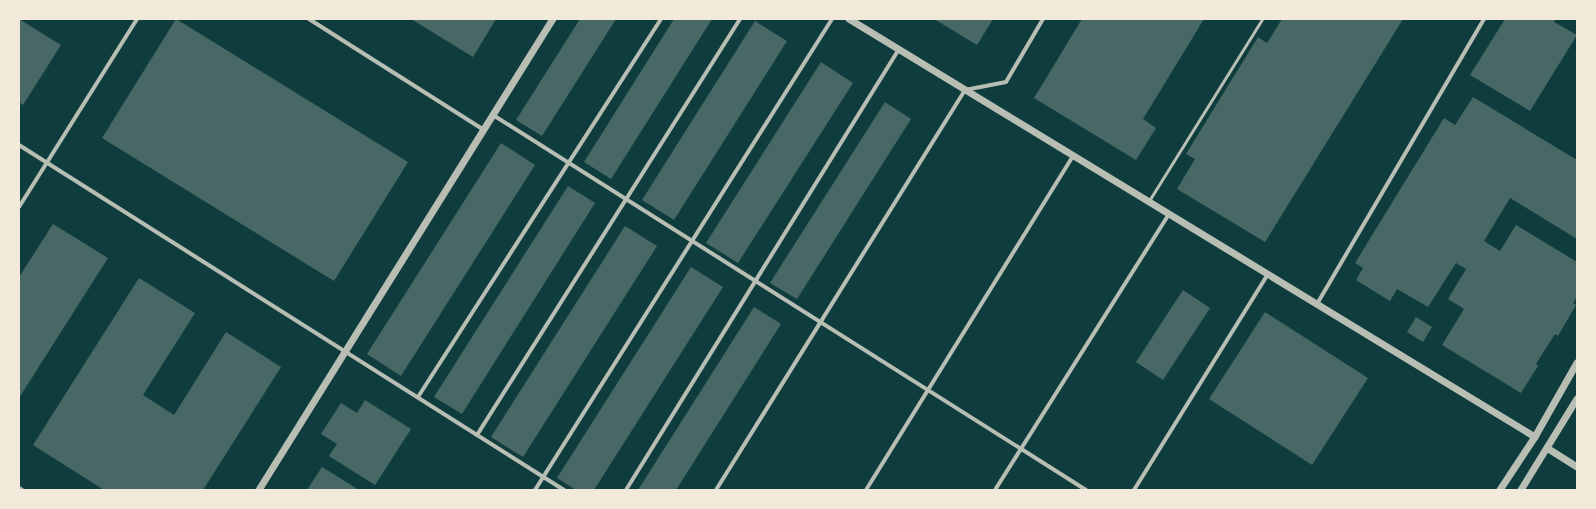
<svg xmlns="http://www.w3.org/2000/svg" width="1596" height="509" font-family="'DejaVu Sans',sans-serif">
<rect width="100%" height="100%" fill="#0f3d3e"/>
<g fill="#486865">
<path d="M 19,19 L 61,45 L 23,105 L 19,102 Z"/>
<path d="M 176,19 L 408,162 L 334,281 L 102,138 Z"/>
<path d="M 411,19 L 496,19 L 473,57 Z"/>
<path d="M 580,19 L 616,19 L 542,136 L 516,120 Z"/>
<path d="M 674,19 L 712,19 L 611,179 L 584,162 Z"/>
<path d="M 934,19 L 993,19 L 977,45 Z"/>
<path d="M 1082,19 L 1204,19 L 1143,119 L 1156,128 L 1136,160 L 1034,98 Z"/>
<path d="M 1282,19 L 1403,19 L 1265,242 L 1177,189 L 1195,159 L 1186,154 L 1258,37 L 1267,43 Z"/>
<path d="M 1505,19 L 1556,19 L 1554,22 L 1577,35 L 1530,111 L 1470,75 Z"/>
<path d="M 755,21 L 787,41 L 674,220 L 642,200 Z"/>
<path d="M 821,62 L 853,83 L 738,263 L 706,243 Z"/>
<path d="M 1473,97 L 1577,160 L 1577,239 L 1510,198 L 1484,241 L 1500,251 L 1516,225 L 1577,262 L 1577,297 L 1573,303 L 1576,305 L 1558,336 L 1555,334 L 1536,364 L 1538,366 L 1521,393 L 1442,345 L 1464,309 L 1448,299 L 1466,269 L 1456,263 L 1428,307 L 1397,289 L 1390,301 L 1356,280 L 1363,268 L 1355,263 L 1444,118 L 1455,125 Z"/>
<path d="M 885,102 L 911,119 L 797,299 L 770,283 Z"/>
<path d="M 501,143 L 535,165 L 401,376 L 367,354 Z"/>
<path d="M 568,186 L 595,203 L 462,414 L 434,397 Z"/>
<path d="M 53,224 L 108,258 L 19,398 L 19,277 Z"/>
<path d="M 625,226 L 657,246 L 523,457 L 491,437 Z"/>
<path d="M 691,267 L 723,287 L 594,490 L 576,490 L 557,478 Z"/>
<path d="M 139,278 L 195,313 L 143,395 L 157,404 L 174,415 L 226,332 L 281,367 L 203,490 L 104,490 L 33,445 Z"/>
<path d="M 1183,290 L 1210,308 L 1163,380 L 1136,362 Z"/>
<path d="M 754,307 L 781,324 L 676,490 L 638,490 Z"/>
<path d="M 1265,312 L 1368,378 L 1312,465 L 1209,399 Z"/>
<path d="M 1416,317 L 1432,327 L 1423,342 L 1407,332 Z"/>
<path d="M 365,400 L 411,429 L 375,485 L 329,456 L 337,444 L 321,434 L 341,403 L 357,413 Z"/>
<path d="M 322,467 L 359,490 L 307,490 Z"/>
</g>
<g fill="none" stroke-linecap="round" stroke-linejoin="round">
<path stroke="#b8beb3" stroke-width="3" d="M 1149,202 L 1263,19"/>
<g stroke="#b8beb3" stroke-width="4">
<path d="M 309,19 L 484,130"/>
<path d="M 493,115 L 1086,490"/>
<path d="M 19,145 L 564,490"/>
<path d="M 19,207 L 137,19"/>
<path d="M 1317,304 L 1484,19"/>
<path d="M 418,397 L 661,19"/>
<path d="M 477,435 L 740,19"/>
<path d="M 19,488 L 22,490"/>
<path d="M 535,490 L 832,19"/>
<path d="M 626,490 L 899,49"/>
<path d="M 716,490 L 965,90 L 1006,82 L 1043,19"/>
<path d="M 866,490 L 1073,156"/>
<path d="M 995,490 L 1169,214"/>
<path d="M 1134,490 L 1268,274"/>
</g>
<g stroke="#b8beb3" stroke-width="7">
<path d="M 849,19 L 1535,437"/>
<path d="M 1547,448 L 1577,467"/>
<path d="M 259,490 L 553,19"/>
<path d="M 1500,490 L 1535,437 L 1577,363"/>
<path d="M 1521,490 L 1577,399"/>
</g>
</g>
<rect width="1596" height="509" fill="none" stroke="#f1e9da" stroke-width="40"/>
</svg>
